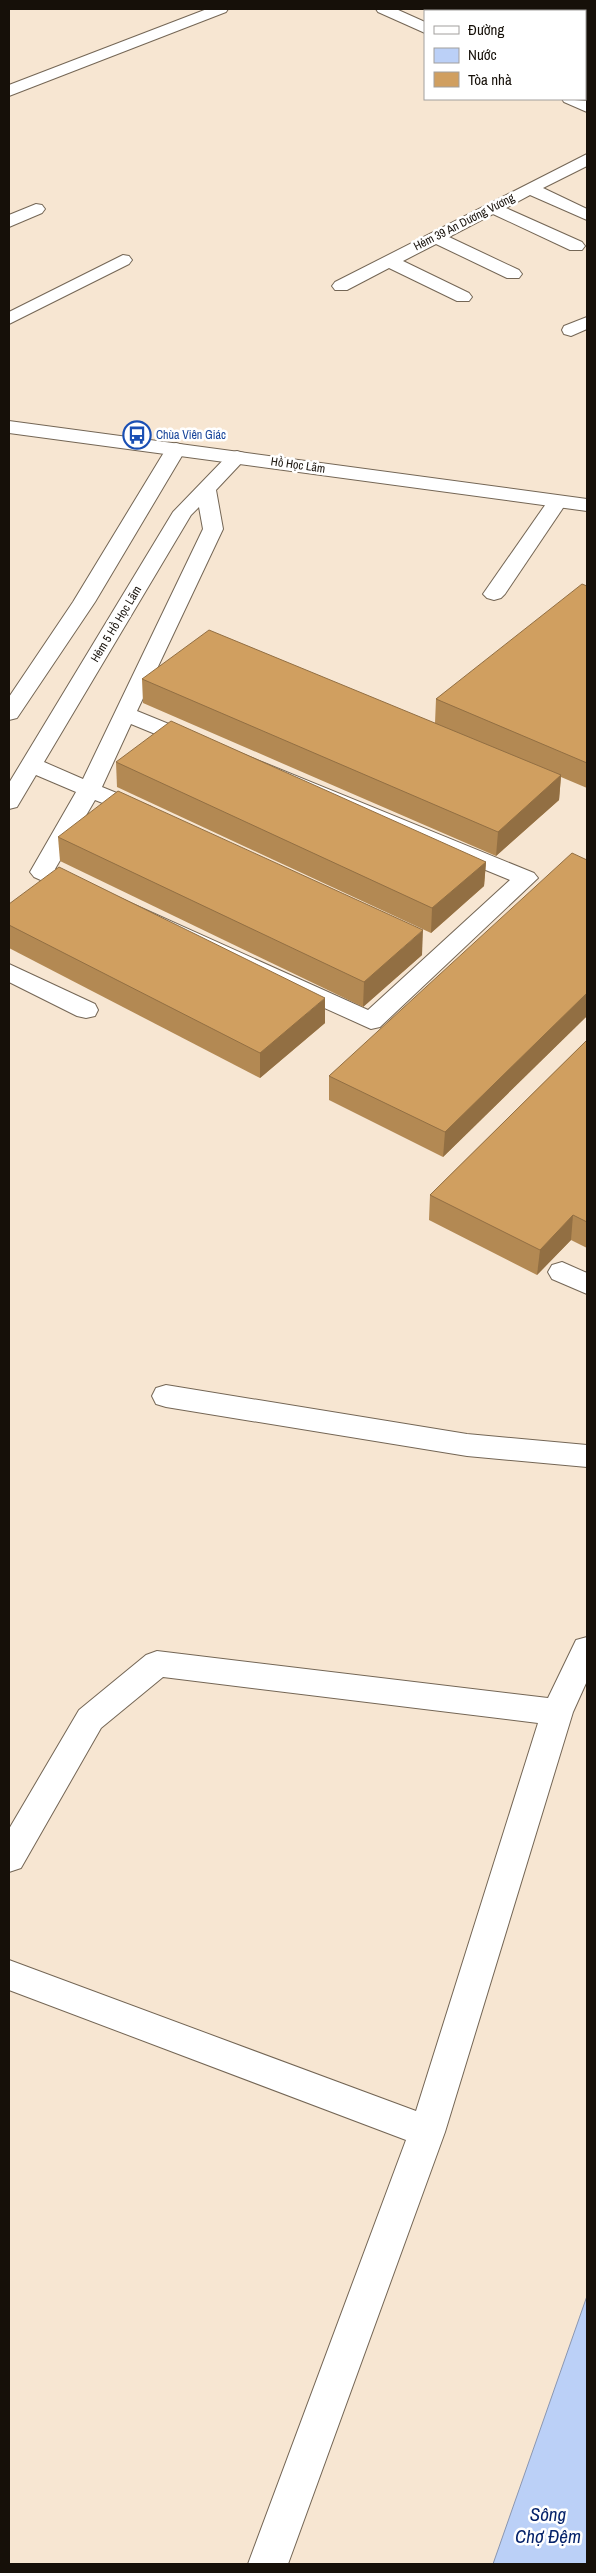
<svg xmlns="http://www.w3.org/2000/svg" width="596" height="2573" font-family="'Archivo Narrow',sans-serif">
<rect width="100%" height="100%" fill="#f7e6d2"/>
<path fill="#bbd0f7" stroke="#8a96b0" d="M 587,2296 L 587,2564 L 493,2564 Z"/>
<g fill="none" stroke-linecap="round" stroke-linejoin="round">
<g stroke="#746655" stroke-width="2">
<g id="minor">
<path d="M 207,9 L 228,9 L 226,12 L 9,96 L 9,85 Z"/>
<path d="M 587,66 L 587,76 L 585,77 L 585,67 Z"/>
<path d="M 587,154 L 587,166 L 543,188 L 587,209 L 587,220 L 530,195 L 506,208 L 582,242 L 585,246 L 582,250 L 570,250 L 493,214 L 449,237 L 519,270 L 522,274 L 519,278 L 507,278 L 436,244 L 403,261 L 469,293 L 472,297 L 469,301 L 457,301 L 389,268 L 347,290 L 335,290 L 332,286 L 335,282 Z"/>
<path d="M 36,204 L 42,205 L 45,209 L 42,213 L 9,227 L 9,215 Z"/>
<path d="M 123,255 L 129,256 L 132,260 L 129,264 L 9,324 L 9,312 Z"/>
<path d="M 587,317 L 587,329 L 571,336 L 564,334 L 562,330 L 564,326 Z"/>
<path d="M 176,443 L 183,445 L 186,449 L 95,602 L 17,718 L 9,720 L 9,697 L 73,602 L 166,449 L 169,445 Z"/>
<path d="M 237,451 L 244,453 L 247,457 L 216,490 L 223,529 L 137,711 L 534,873 L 538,878 L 380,1027 L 371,1029 L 34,877 L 30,872 L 76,792 L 36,775 L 17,807 L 9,809 L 9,783 L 173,512 L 230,453 ZM 199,507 L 203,529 L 83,779 L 44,762 L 191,515 ZM 131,724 L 510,880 L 368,1010 L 55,869 L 95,800 L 143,819 L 151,817 L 155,812 L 151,807 L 102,787 Z"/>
<path d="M 557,496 L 564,498 L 567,502 L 505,594 L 501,598 L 494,600 L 487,598 L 483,594 L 550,498 Z"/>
<path d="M 9,964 L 95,1004 L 98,1010 L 95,1016 L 86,1018 L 77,1016 L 9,982 Z"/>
<path d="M 562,1262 L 587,1273 L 587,1294 L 552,1279 L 548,1272 L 552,1265 Z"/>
<path d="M 166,1385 L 467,1434 L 587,1445 L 587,1467 L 467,1456 L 166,1407 L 156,1404 L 152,1396 L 156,1388 Z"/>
<path d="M 587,1637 L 587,1681 L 573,1712 L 445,2132 L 288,2564 L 248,2564 L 406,2140 L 9,1990 L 9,1960 L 416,2111 L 538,1723 L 163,1677 L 101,1728 L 21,1868 L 9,1872 L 9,1829 L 79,1710 L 146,1655 L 157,1651 L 548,1698 L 576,1640 Z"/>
</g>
</g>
<g stroke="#746655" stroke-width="2">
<g id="major">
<path d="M 376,9 L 396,9 L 425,22 L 425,33 L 378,12 Z"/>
<path d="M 562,99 L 587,101 L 587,112 L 564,102 Z"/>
<path d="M 9,421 L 587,499 L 587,511 L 9,433 Z"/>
</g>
</g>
<use href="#minor" fill="#fff" fill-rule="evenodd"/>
<use href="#major" fill="#fff" fill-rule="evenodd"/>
</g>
<g fill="#b38953">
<path d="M 494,9 L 587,9 L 587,48 L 585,47 L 585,11 L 494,11 Z"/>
<path d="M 587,586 L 587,788 L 561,777 L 559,800 L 496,856 L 143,703 L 142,679 L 435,723 L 436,699 Z"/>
<path d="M 116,762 L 486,862 L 484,886 L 431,933 L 117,787 Z"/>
<path d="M 58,837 L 422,955 L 363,1007 L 60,861 Z"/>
<path d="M 587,860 L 587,1016 L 443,1157 L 329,1100 L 329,1076 Z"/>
<path d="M 9,904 L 325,1023 L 260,1078 L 9,948 Z"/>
<path d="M 587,1040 L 587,1248 L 571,1240 L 537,1275 L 429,1220 L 430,1195 Z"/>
</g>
<g fill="#926f43">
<path d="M 561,775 L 559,800 L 496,856 L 498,832 Z"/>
<path d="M 486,862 L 484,886 L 431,933 L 432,908 Z"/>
<path d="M 423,930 L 422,955 L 363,1007 L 364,982 Z"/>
<path d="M 587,993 L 587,1016 L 443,1157 L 445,1132 Z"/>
<path d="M 325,998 L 325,1023 L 260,1078 L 260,1053 Z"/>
<path d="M 573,1215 L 571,1240 L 537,1275 L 540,1250 Z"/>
</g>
<g fill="#d09f60" stroke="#926f43">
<path d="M 532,9 L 587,9 L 587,30 L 585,29 L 585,11 L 539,11 Z"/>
<path d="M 582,584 L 587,586 L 587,763 L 436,699 Z"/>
<path d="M 209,630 L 561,775 L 498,832 L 142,679 Z"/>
<path d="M 171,721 L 486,862 L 432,908 L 116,762 Z"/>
<path d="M 118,791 L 423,930 L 364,982 L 58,837 Z"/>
<path d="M 572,853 L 587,860 L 587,993 L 445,1132 L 329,1076 Z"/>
<path d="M 59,867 L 325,998 L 260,1053 L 9,925 L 9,904 Z"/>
<path d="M 587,1040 L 587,1222 L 573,1215 L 540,1250 L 430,1195 Z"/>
</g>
<defs>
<g id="bus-ring" transform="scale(1.4375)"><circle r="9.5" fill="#fff" stroke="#1a4fb4" stroke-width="1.5"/><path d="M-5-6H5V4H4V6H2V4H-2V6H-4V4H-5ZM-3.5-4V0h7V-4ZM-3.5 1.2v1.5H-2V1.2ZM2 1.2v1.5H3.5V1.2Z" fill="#1a4fb4"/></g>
</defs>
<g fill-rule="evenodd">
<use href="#bus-ring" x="137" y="435"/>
</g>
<g text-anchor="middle" stroke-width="5" stroke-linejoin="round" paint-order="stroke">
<g font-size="12" fill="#161009" stroke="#fff">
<text transform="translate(464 222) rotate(-27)" y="4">Hẻm 39 An Dương Vương</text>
<text transform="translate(298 465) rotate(8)" y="4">Hồ Học Lãm</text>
<text transform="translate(116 624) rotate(-59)" y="4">Hẻm 5 Hồ Học Lãm</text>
</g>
<g font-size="12" fill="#164399" stroke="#fff" text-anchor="start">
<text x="156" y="439">Chùa Viên Giác</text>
</g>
<g font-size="19" font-style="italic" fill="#06236b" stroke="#fff">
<text x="548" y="2521">Sông<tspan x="548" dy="22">Chợ Đệm</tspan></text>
</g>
</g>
<rect width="596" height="2573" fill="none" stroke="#161009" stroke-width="20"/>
<rect x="424" y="10" width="162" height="90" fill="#ffffff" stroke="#a29f9d"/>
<rect x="434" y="26" width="25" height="8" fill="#ffffff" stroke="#a29f9d"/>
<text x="468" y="35" font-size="15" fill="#161009">Đường</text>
<rect x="434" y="48" width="25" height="15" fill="#bbd0f7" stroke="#a29f9d"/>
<text x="468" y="60" font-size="15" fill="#161009">Nước</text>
<rect x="434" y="72" width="25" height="15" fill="#d09f60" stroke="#a29f9d"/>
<text x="468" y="85" font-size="15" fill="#161009">Tòa nhà</text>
</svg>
